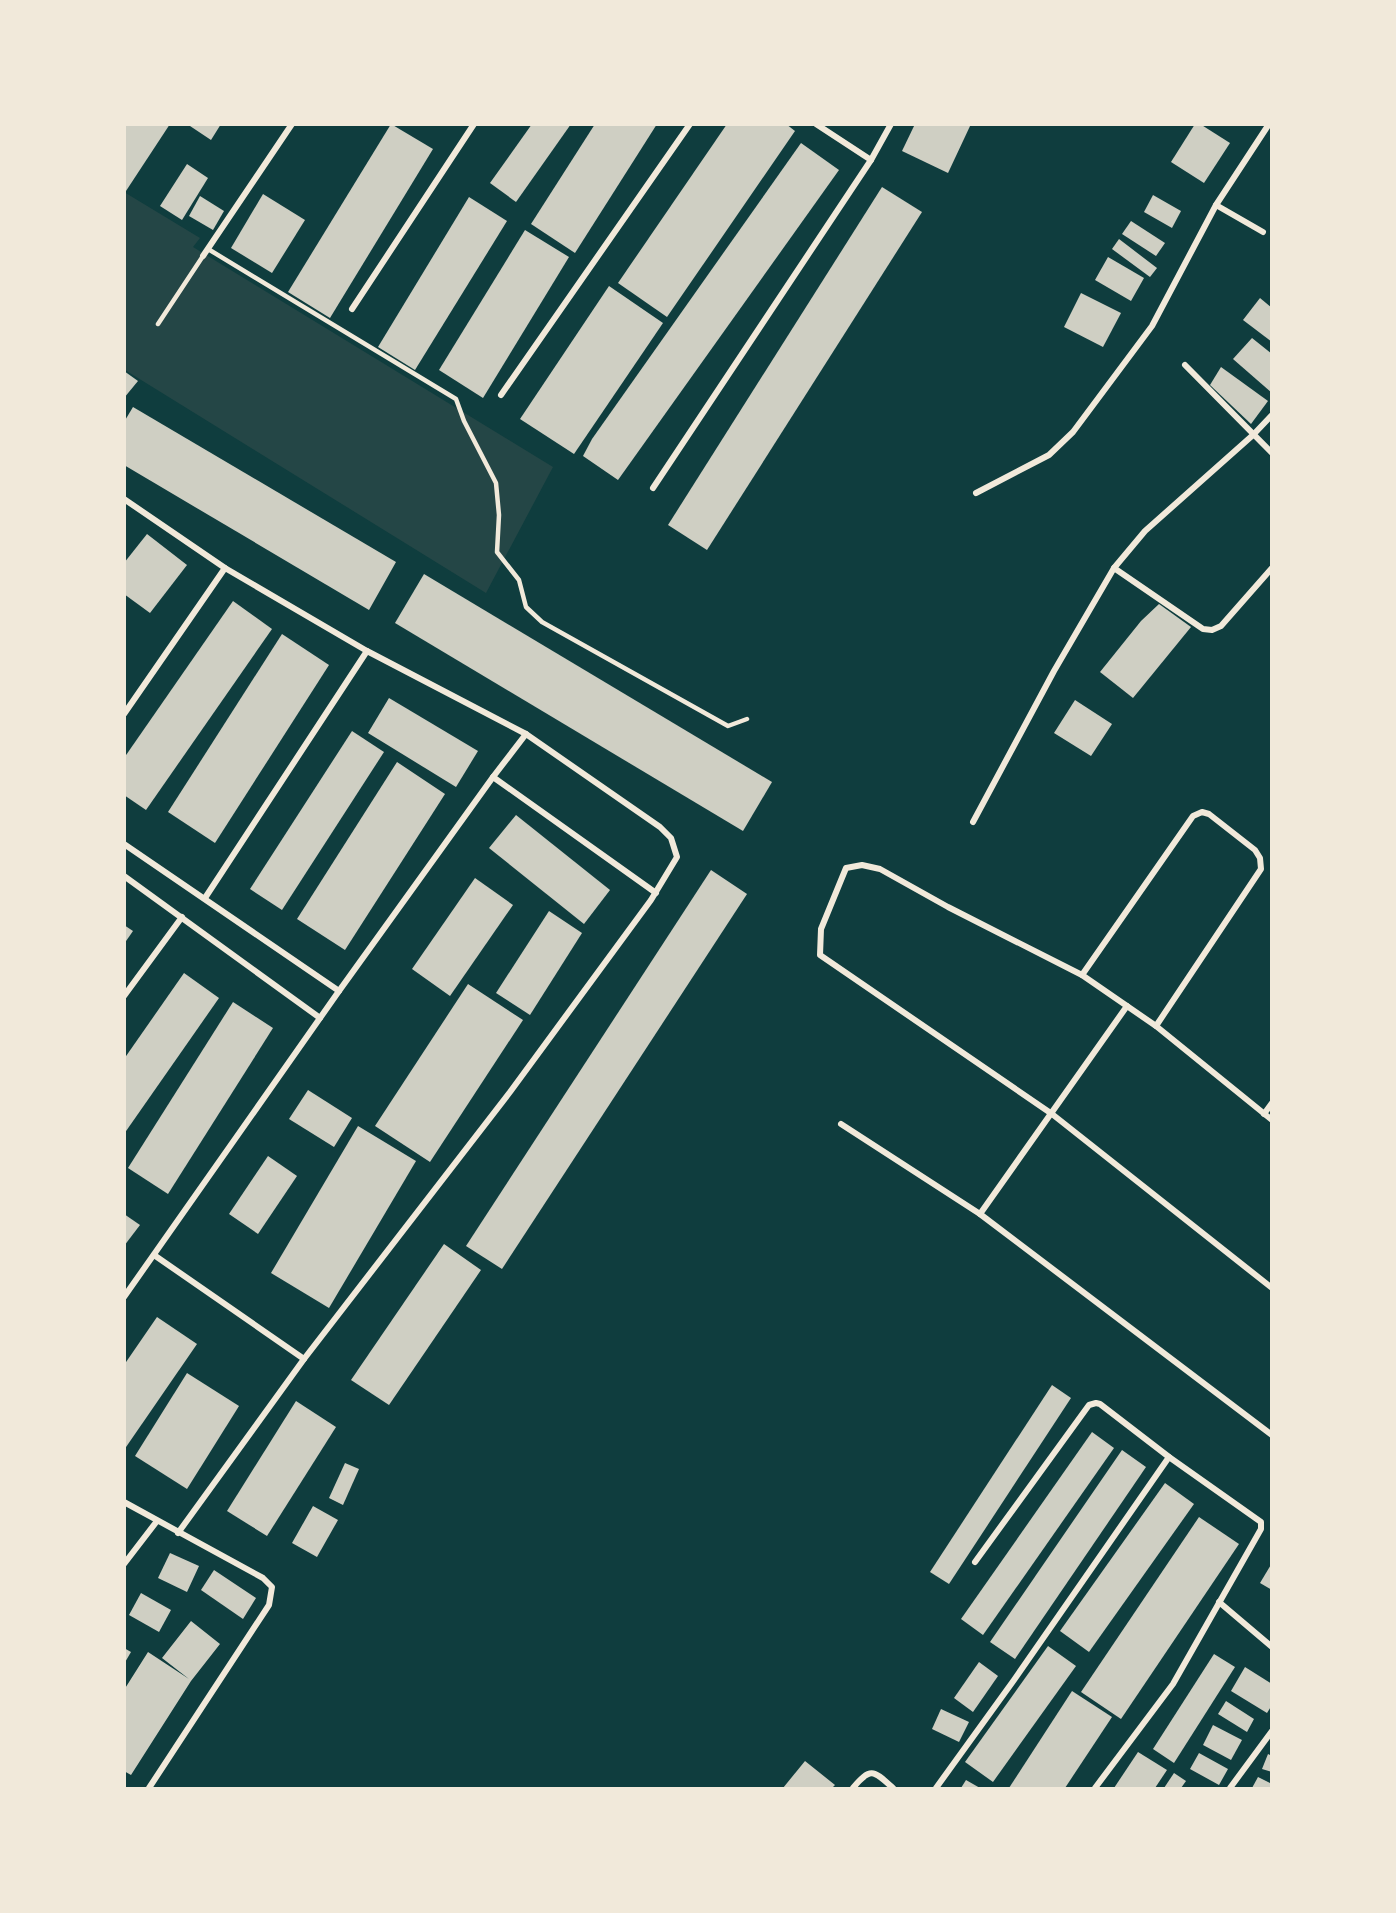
<svg xmlns="http://www.w3.org/2000/svg" width="1396" height="1913" font-family="Literata,serif">
<rect width="100%" height="100%" fill="#0f3d3e"/>
<path fill="#244646" d="M 124,192 L 200,238 L 193,247 L 553,467 L 486,593 L 125,370 Z"/>
<g fill="#cfcfc3">
<path d="M 124,124 L 170,124 L 124,194 Z"/>
<path d="M 187,124 L 221,124 L 211,140 Z"/>
<path d="M 391,124 L 433,149 L 330,318 L 288,292 Z"/>
<path d="M 532,124 L 571,124 L 516,202 L 490,183 Z"/>
<path d="M 595,124 L 657,124 L 575,253 L 531,224 Z"/>
<path d="M 727,124 L 786,124 L 795,131 L 667,317 L 618,283 Z"/>
<path d="M 915,124 L 971,124 L 948,173 L 902,151 Z"/>
<path d="M 1195,124 L 1200,124 L 1230,143 L 1204,183 L 1171,162 Z"/>
<path d="M 801,143 L 839,170 L 618,480 L 583,456 L 592,439 Z"/>
<path d="M 187,164 L 208,178 L 182,220 L 160,206 Z"/>
<path d="M 882,187 L 922,212 L 707,550 L 668,525 Z"/>
<path d="M 263,194 L 305,220 L 272,273 L 231,248 Z"/>
<path d="M 1153,195 L 1181,211 L 1172,228 L 1144,212 Z"/>
<path d="M 200,196 L 224,211 L 213,230 L 189,216 Z"/>
<path d="M 469,197 L 507,221 L 415,370 L 378,347 Z"/>
<path d="M 1131,221 L 1165,243 L 1156,256 L 1122,234 Z"/>
<path d="M 525,230 L 569,257 L 483,398 L 439,370 Z"/>
<path d="M 1119,239 L 1157,268 L 1150,277 L 1112,249 Z"/>
<path d="M 1108,257 L 1144,278 L 1131,301 L 1095,280 Z"/>
<path d="M 609,286 L 663,323 L 574,454 L 520,419 Z"/>
<path d="M 1081,293 L 1121,313 L 1103,347 L 1064,327 Z"/>
<path d="M 1260,298 L 1272,308 L 1272,342 L 1243,320 Z"/>
<path d="M 1252,338 L 1272,354 L 1272,393 L 1233,359 Z"/>
<path d="M 1221,367 L 1268,401 L 1251,424 L 1210,385 Z"/>
<path d="M 124,371 L 138,381 L 124,398 Z"/>
<path d="M 133,407 L 396,562 L 369,610 L 124,465 L 124,422 Z"/>
<path d="M 147,534 L 187,565 L 150,613 L 124,594 L 124,563 Z"/>
<path d="M 424,574 L 772,782 L 743,831 L 395,623 Z"/>
<path d="M 233,601 L 272,629 L 146,810 L 124,795 L 124,758 Z"/>
<path d="M 1159,604 L 1191,627 L 1133,698 L 1100,672 L 1141,621 Z"/>
<path d="M 282,634 L 329,665 L 215,843 L 168,812 Z"/>
<path d="M 389,698 L 478,751 L 456,787 L 368,733 Z"/>
<path d="M 1075,700 L 1112,724 L 1091,756 L 1054,733 Z"/>
<path d="M 352,731 L 384,752 L 282,910 L 250,889 Z"/>
<path d="M 397,762 L 445,794 L 345,950 L 297,919 Z"/>
<path d="M 516,815 L 610,890 L 584,924 L 489,848 Z"/>
<path d="M 711,870 L 747,894 L 502,1269 L 466,1246 Z"/>
<path d="M 475,878 L 513,905 L 450,996 L 412,969 Z"/>
<path d="M 549,911 L 582,933 L 530,1015 L 496,993 Z"/>
<path d="M 124,925 L 133,931 L 124,944 Z"/>
<path d="M 184,973 L 219,998 L 124,1134 L 124,1059 Z"/>
<path d="M 468,984 L 523,1020 L 430,1162 L 375,1126 Z"/>
<path d="M 233,1002 L 273,1028 L 168,1194 L 128,1168 Z"/>
<path d="M 308,1090 L 352,1118 L 334,1147 L 289,1119 Z"/>
<path d="M 358,1126 L 416,1161 L 329,1308 L 271,1273 Z"/>
<path d="M 268,1156 L 297,1176 L 258,1234 L 229,1214 Z"/>
<path d="M 124,1214 L 140,1225 L 124,1246 Z"/>
<path d="M 444,1244 L 481,1270 L 389,1405 L 351,1380 Z"/>
<path d="M 157,1317 L 197,1344 L 124,1450 L 124,1365 Z"/>
<path d="M 187,1373 L 239,1406 L 187,1489 L 135,1456 Z"/>
<path d="M 1052,1385 L 1071,1398 L 949,1584 L 930,1572 Z"/>
<path d="M 296,1401 L 336,1427 L 267,1536 L 227,1511 Z"/>
<path d="M 1092,1432 L 1114,1448 L 983,1635 L 961,1619 Z"/>
<path d="M 1122,1450 L 1146,1467 L 1015,1659 L 990,1642 Z"/>
<path d="M 345,1463 L 359,1469 L 343,1505 L 329,1498 Z"/>
<path d="M 1165,1483 L 1194,1504 L 1089,1652 L 1060,1631 Z"/>
<path d="M 313,1506 L 338,1520 L 317,1557 L 292,1543 Z"/>
<path d="M 1199,1517 L 1239,1544 L 1121,1719 L 1081,1692 Z"/>
<path d="M 170,1553 L 199,1566 L 187,1592 L 158,1578 Z"/>
<path d="M 1272,1563 L 1272,1590 L 1260,1583 Z"/>
<path d="M 214,1570 L 256,1598 L 243,1619 L 201,1590 Z"/>
<path d="M 141,1593 L 171,1610 L 159,1632 L 129,1615 Z"/>
<path d="M 191,1621 L 220,1644 L 191,1681 L 131,1775 L 124,1771 L 124,1690 L 148,1652 L 189,1679 L 162,1658 Z"/>
<path d="M 1048,1646 L 1076,1666 L 993,1782 L 965,1762 Z"/>
<path d="M 124,1648 L 131,1652 L 124,1664 Z"/>
<path d="M 1214,1654 L 1235,1667 L 1174,1763 L 1153,1749 Z"/>
<path d="M 979,1662 L 998,1676 L 973,1712 L 954,1698 Z"/>
<path d="M 1245,1667 L 1272,1684 L 1272,1705 L 1267,1713 L 1231,1691 Z"/>
<path d="M 1072,1691 L 1112,1717 L 1065,1788 L 1009,1788 Z"/>
<path d="M 1226,1701 L 1254,1719 L 1247,1732 L 1218,1714 Z"/>
<path d="M 941,1709 L 969,1722 L 959,1742 L 932,1729 Z"/>
<path d="M 1213,1725 L 1242,1740 L 1231,1760 L 1203,1745 Z"/>
<path d="M 1138,1752 L 1167,1770 L 1155,1788 L 1114,1788 Z"/>
<path d="M 1199,1753 L 1228,1769 L 1219,1785 L 1190,1769 Z"/>
<path d="M 1268,1754 L 1272,1756 L 1272,1772 L 1262,1769 Z"/>
<path d="M 805,1761 L 835,1785 L 832,1788 L 783,1788 Z"/>
<path d="M 1174,1773 L 1186,1781 L 1181,1788 L 1164,1788 Z"/>
<path d="M 1258,1777 L 1272,1784 L 1272,1788 L 1252,1788 Z"/>
<path d="M 966,1780 L 980,1788 L 961,1788 Z"/>
</g>
<g fill="none" stroke-linecap="round" stroke-linejoin="round">
<g stroke="#f1e9da" stroke-width="4.5">
<path d="M 208,249 L 456,399 L 464,421 L 496,483 L 499,515 L 497,552 L 519,580 L 526,607 L 542,622 L 728,726 L 747,719"/>
<path d="M 158,324 L 203,256"/>
</g>
<g stroke="#f1e9da" stroke-width="6">
<path d="M 816,124 L 871,160"/>
<path d="M 1216,205 L 1263,232"/>
<path d="M 203,256 L 292,124"/>
<path d="M 352,309 L 474,124"/>
<path d="M 1185,365 L 1272,453"/>
<path d="M 501,395 L 690,124"/>
<path d="M 653,488 L 871,160 L 891,124"/>
<path d="M 976,493 L 1049,455 L 1073,432 L 1152,326 L 1216,205 L 1269,124"/>
<path d="M 124,499 L 225,568 L 367,651 L 526,734 L 660,827 L 671,838 L 677,857 L 651,900 L 510,1092 L 304,1359 L 178,1533"/>
<path d="M 1114,568 L 1203,629 L 1212,630 L 1221,626 L 1272,568"/>
<path d="M 124,714 L 225,568"/>
<path d="M 493,777 L 656,893"/>
<path d="M 973,822 L 1054,671 L 1114,568 L 1145,531 L 1253,435 L 1272,415"/>
<path d="M 124,844 L 339,991"/>
<path d="M 124,876 L 320,1018"/>
<path d="M 205,898 L 367,651"/>
<path d="M 1082,975 L 1193,816 L 1202,812 L 1209,814 L 1255,850 L 1260,858 L 1261,869 L 1156,1026"/>
<path d="M 124,996 L 182,917"/>
<path d="M 1264,1114 L 1272,1103"/>
<path d="M 1272,1120 L 1156,1026 L 1082,975 L 948,907 L 880,869 L 862,865 L 846,868 L 821,929 L 820,955 L 1052,1114 L 1272,1288"/>
<path d="M 841,1124 L 980,1214 L 1272,1435"/>
<path d="M 980,1214 L 1127,1006"/>
<path d="M 154,1255 L 304,1359"/>
<path d="M 124,1297 L 339,991 L 493,777 L 526,734"/>
<path d="M 124,1502 L 263,1578 L 272,1587 L 269,1605 L 149,1788"/>
<path d="M 975,1562 L 1089,1405 L 1096,1403 L 1100,1404 L 1169,1457 L 1261,1522 L 1261,1529 L 1173,1684 L 1095,1788"/>
<path d="M 124,1564 L 157,1521"/>
<path d="M 1219,1602 L 1272,1647"/>
<path d="M 853,1788 C 871,1766 874,1771 893,1788"/>
<path d="M 936,1788 L 1014,1680 L 1169,1457"/>
<path d="M 1230,1788 L 1272,1731"/>
</g>
</g>
<rect width="1396" height="1913" fill="none" stroke="#f1e9da" stroke-width="252"/>
</svg>
